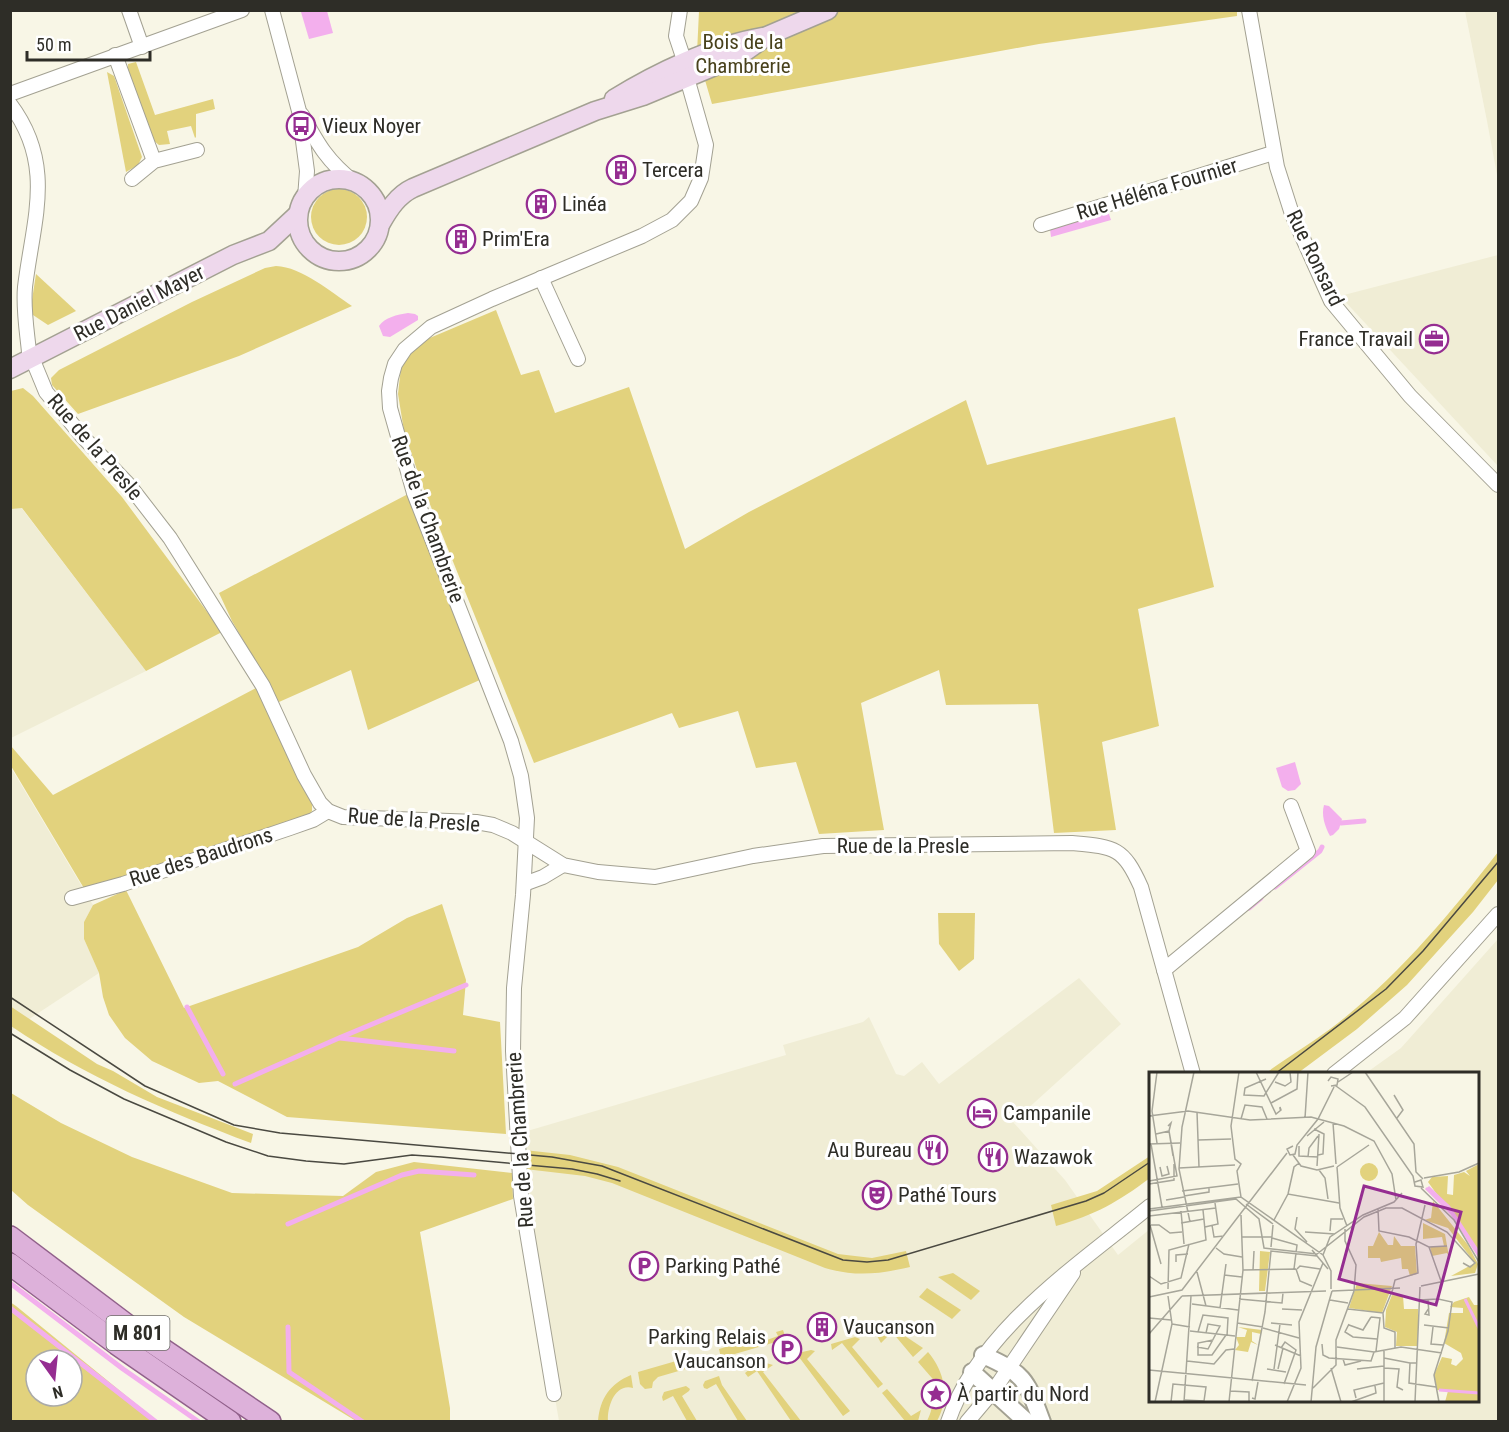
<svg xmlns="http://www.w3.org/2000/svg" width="1509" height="1432" font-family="'Roboto Condensed',sans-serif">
<rect width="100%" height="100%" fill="#f8f6e6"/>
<g fill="#f0edd5">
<path d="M 1465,11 L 1498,11 L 1498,180 L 1487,121 Z"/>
<path d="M 1498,255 L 1498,466 L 1340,296 Z"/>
<path d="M 10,493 L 146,671 L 11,738 L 10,738 Z"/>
<path d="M 10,766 L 93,905 L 84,922 L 84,939 L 99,973 L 11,1031 Z"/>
<path d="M 1498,939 L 1498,1421 L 559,1421 L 521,1203 L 517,1134 L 786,1055 L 783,1045 L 863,1022 L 869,1017 L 896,1074 L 904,1076 L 922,1062 L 939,1084 L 1079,978 L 1121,1024 L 1013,1122 L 1065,1180 L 1118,1255 L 1150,1229 L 1150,1400 L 1478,1400 L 1478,1074 L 1366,1073 L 1401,1048 Z"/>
</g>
<g fill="#e2d27d" fill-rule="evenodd">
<path d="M 1237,10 L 1237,16 L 1039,44 L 712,104 L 697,53 L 699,11 Z"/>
<path d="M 136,62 L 155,115 L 213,99 L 215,109 L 196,114 L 196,137 L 195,138 L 191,126 L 167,131 L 170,144 L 159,145 L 154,141 L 128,69 L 128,64 Z"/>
<path d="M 107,72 L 114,76 L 142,157 L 138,165 L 126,172 Z"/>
<circle cx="339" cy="217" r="28"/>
<path d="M 276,266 C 302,267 331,292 352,306 L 239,356 L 78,414 L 52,385 L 51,378 L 59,370 L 192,302 L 265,268 Z"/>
<path d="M 36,274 L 76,311 L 48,325 L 30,313 Z"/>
<path d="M 496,310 L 521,375 L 539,370 L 555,413 L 629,387 L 685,549 L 749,512 L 966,400 L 987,465 L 1175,417 L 1214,587 L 1138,609 L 1159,726 L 1102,742 L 1116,830 L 1054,833 L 1038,704 L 946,705 L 939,670 L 861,703 L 884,830 L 819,834 L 796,762 L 756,768 L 738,711 L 679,728 L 672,713 L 534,763 L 421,482 L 404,431 L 398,394 L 401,367 L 408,355 L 425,340 Z"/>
<path d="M 23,388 L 33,396 L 122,497 L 222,632 L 146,671 L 22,508 L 11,509 L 11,391 Z"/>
<path d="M 408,494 L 482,679 L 368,730 L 351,670 L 279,702 L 232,621 L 219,593 Z"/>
<path d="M 256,688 L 312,802 L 312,811 L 307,818 L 85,890 L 11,766 L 11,746 L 53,795 Z"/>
<path d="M 1498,852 L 1498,880 L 1473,912 L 1407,985 L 1357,1029 L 1298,1073 L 1266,1073 C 1289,1056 1315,1041 1338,1023 C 1399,975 1451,913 1498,852 Z"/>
<path d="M 126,890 L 184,1008 L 358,947 L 407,918 L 442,904 L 466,980 L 463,1015 L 500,1022 L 506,1134 L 287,1117 L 218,1081 L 199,1083 L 152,1061 L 125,1038 L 109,1015 L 103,997 L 99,973 L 84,939 L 84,922 L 93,905 Z"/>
<path d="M 938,913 L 975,913 L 974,959 L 959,971 L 939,944 Z"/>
<path d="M 10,1006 L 97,1064 L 113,1071 L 157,1097 L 253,1134 L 251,1143 C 168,1112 84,1076 11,1026 Z"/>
<path d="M 11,1093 L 61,1123 L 132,1157 L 232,1193 L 343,1196 L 376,1172 L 414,1162 L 512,1173 L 513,1199 L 420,1232 L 450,1408 L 450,1421 L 356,1421 L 184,1317 L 28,1205 L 11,1190 Z"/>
<path d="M 524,1150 L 570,1155 L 618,1167 L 838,1254 L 872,1258 L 906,1251 L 910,1267 C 880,1274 855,1277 825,1268 L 612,1183 L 585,1176 L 525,1169 Z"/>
<path d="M 1150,1156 L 1150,1178 C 1118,1202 1095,1215 1056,1226 L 1051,1205 L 1097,1191 Z"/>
<path d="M 953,1273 L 980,1291 L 971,1300 L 938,1277 Z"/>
<path d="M 927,1288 L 961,1310 L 952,1319 L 919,1297 Z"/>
<path d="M 10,1302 L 16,1306 L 157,1421 L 11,1421 ZM 36,1360 L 72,1360 L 72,1396 L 36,1396 Z"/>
<path d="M 890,1326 L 923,1348 L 913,1357 L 892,1332 L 881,1343 L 877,1336 L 878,1331 Z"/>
<path d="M 783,1330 L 786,1339 L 721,1358 L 719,1349 L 759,1337 L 761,1342 L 778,1336 L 776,1332 Z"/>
<path d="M 855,1337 L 860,1339 L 852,1347 L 883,1384 L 878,1388 L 842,1343 L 832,1350 L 831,1344 Z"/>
<path d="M 811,1350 L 815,1351 L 807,1359 L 850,1411 L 843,1416 L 799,1357 L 798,1353 Z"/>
<path d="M 928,1352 C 945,1372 950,1398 937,1421 L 927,1421 C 931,1412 935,1404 928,1395 L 938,1385 L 918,1362 Z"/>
<path d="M 713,1356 L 713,1361 L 658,1377 L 653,1382 L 652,1388 L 645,1389 L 640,1384 L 638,1372 L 690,1357 L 691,1362 Z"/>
<path d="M 766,1363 L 773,1365 L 763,1372 L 801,1421 L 791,1421 L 757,1371 L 748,1377 L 745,1373 L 751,1368 Z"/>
<path d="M 631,1375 L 633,1388 C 615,1383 607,1407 608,1421 L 598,1421 C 600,1398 610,1384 631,1375 Z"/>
<path d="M 719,1376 L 722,1385 L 747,1421 L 738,1421 L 716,1384 L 707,1389 L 704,1388 L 703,1385 L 705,1381 Z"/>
<path d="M 686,1386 L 690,1389 L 689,1391 L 682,1396 L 697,1421 L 687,1421 L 673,1396 L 663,1401 L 662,1397 L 664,1392 Z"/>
<path d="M 887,1389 L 911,1416 L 921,1410 L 918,1421 L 905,1421 L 882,1393 Z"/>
</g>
<g fill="#f3afed">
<path d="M 305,10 L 327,11 L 333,33 L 309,39 L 301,12 Z"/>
<path d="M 1108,211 L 1111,220 L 1051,237 L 1050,229 Z"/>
<path d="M 408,313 L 415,314 L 418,316 L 418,320 L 390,337 L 383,336 L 379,326 C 385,317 397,315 408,313 Z"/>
<path d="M 1295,762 L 1301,784 L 1295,790 L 1288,791 L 1282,787 L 1276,768 Z"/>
<path d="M 1324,805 L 1329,806 L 1342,819 L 1339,829 L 1333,835 L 1330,836 C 1325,827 1321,815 1324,805 Z"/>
</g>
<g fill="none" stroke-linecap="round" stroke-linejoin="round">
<g stroke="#f3afed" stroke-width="5">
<path d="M 1341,823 L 1364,821"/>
<path d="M 1275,887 L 1320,851 L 1322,847"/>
<path d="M 1249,908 L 1261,898"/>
<path d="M 187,1007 L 223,1074"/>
<path d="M 340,1038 L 454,1051"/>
<path d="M 235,1084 L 339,1038 L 466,985"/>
<path d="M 288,1224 L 402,1175 L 419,1171 L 474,1175"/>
<path d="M 10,1283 L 123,1369 L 199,1422"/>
<path d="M 10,1308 L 156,1422"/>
<path d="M 288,1327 L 289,1372 L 363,1422"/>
</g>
<g stroke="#a3a192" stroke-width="16">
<g id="minor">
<path d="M 129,10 L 142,47"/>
<path d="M 272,10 L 299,111 L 307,171 L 305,198"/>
<path d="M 680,10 L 676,36 L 685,63"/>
<path d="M 1249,10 L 1277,167 L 1292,214 L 1331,301 L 1410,396 L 1498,485"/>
<path d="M 115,55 L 154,161"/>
<path d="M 10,94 L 242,10"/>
<path d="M 10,104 C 56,165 33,220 25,287 C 23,309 27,331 29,352"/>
<path d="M 302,115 C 318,144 327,161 354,182"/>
<path d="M 132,179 L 154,161 L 197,150"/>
<path d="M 1041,225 L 1273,153"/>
<path d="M 541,278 L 578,359"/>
<path d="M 32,358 L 46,392 L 82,436 L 129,485 L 170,538 L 263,686 L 304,775 L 320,803 L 328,811 L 343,817 L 476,822 L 493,825 L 512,833 L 563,865 L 598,872 L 655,877 L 753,856 L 823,846 L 1072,843 C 1115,847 1123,847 1141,887 L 1193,1074"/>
<path d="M 524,884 L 543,877 L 563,865"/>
<path d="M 72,898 L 123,884 L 290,828 L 313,820 L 328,811"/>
<path d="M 1164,970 L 1308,851 L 1291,806"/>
<path d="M 1334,1074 L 1405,1018 L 1498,914"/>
<path d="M 554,1394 L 521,1196 L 513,1051 L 514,988 L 523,895 L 527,818 L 521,776 L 511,741 L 414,493 L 390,408 L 389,391 L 391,378 L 395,364 L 405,349 L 431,327 L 492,299 L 642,236 L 672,220 L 691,201 L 701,178 L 706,145 L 687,78"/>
<path d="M 948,1422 C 979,1330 1078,1265 1150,1206"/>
<path d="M 967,1422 L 994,1390 L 1073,1273"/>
</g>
</g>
<g stroke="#a3a192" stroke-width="20">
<g id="tertiary">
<path d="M 983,1355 C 1025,1374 1026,1379 1042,1422"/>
<path d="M 972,1372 L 1027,1422"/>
</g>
</g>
<g stroke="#a3a192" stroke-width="21">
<g id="secondary">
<path d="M 614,99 C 656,73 715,45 762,37"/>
<circle cx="339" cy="220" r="41"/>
<path d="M 381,223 C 389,209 398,195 413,188 L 595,111 L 643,96 L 739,56 L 767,36 L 828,10"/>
<path d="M 10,369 L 233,255 L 269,241 L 298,214"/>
</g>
</g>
<g stroke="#91618b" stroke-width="24">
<g id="primary">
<path d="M 10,1237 L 128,1326 L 270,1422"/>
<path d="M 10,1264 L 117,1344 L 230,1422"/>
</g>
</g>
<use href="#minor" stroke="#fff" stroke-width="14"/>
<use href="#tertiary" stroke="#fff" stroke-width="16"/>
<use href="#secondary" stroke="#eed8ec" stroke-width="18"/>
<use href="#primary" stroke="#ddb1da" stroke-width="21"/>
<g stroke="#4a4941" stroke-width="1.5">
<path d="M 10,997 L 145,1086 L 234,1125 L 280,1133 L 552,1157 L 602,1166 L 843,1260 L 867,1262 L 888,1260 L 1086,1201 L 1104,1193 L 1150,1162"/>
<path d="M 10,1033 L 70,1070 L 124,1099 L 226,1142 L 268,1156 L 306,1161 L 344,1164 L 412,1155 L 441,1157 L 572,1169 L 597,1174 L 620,1181"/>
<path d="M 1275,1074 L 1386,989 L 1423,951 L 1498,862"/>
</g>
</g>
<defs>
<g id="bus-ring" transform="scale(1.5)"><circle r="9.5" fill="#fff" stroke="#952d91" stroke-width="1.5"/><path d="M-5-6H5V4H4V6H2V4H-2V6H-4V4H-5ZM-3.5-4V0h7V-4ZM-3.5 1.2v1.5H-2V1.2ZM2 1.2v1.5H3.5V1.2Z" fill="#952d91"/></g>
<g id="building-ring" transform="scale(1.5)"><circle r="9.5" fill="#fff" stroke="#952d91" stroke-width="1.5"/><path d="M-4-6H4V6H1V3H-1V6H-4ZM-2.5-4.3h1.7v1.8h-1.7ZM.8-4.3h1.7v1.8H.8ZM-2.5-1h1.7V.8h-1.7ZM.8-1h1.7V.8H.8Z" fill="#952d91"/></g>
<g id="office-ring" transform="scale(1.5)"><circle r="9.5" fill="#fff" stroke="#952d91" stroke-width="1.5"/><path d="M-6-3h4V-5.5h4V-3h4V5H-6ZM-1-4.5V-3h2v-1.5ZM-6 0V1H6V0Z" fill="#952d91"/></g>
<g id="hotel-ring" transform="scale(1.5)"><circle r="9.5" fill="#fff" stroke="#952d91" stroke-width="1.5"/><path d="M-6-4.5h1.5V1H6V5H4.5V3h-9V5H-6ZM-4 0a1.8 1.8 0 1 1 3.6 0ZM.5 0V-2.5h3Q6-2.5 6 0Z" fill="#952d91"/></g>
<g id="restaurant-ring" transform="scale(1.5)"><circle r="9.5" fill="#fff" stroke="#952d91" stroke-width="1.5"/><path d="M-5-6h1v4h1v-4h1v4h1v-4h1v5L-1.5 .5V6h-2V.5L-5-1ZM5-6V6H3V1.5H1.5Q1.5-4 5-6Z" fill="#952d91"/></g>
<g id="theatre-ring" transform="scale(1.5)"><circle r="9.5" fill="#fff" stroke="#952d91" stroke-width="1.5"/><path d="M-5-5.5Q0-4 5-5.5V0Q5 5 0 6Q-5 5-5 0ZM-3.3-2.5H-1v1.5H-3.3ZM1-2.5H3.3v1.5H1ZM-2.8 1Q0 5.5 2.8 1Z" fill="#952d91"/></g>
<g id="parking-ring" transform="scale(1.5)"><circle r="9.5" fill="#fff" stroke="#952d91" stroke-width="1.5"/><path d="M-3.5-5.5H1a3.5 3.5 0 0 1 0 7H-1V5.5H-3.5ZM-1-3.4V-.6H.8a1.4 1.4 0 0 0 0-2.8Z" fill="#952d91"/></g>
<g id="sight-ring" transform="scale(1.5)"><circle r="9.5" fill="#fff" stroke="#952d91" stroke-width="1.5"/><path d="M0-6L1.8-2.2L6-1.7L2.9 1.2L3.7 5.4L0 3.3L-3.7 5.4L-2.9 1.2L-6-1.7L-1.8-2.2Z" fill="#952d91"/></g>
</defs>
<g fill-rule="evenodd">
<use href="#bus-ring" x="301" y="126"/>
<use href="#building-ring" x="621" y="170"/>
<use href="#building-ring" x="541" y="204"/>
<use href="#building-ring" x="461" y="239"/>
<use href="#office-ring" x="1434" y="339"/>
<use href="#hotel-ring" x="982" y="1113"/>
<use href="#restaurant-ring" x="933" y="1150"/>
<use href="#restaurant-ring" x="993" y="1157"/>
<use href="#theatre-ring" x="877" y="1195"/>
<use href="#parking-ring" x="644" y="1266"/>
<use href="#building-ring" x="822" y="1327"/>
<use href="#parking-ring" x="787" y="1349"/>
<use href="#sight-ring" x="936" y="1394"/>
</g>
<g text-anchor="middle" stroke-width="6" stroke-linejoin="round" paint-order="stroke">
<rect fill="#fff" stroke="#6d6c68" stroke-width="1.5" x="106.5" y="1316" width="63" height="34" rx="4.5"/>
<g font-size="20" font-weight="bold" fill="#2e2d27">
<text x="138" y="1340">M 801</text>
</g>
<g font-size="21" fill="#49421c" stroke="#fff">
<text x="743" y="49">Bois de la<tspan x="743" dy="24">Chambrerie</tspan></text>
</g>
<g font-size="21" fill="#2e2d27" stroke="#fff" text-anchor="start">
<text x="322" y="133">Vieux Noyer</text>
<text x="642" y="177">Tercera</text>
<text x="562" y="211">Linéa</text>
<text x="482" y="246">Prim'Era</text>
<text x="1413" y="346" text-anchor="end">France Travail</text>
<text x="1003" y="1120">Campanile</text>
<text x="912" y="1157" text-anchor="end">Au Bureau</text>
<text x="1014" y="1164">Wazawok</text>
<text x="898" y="1202">Pathé Tours</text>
<text x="665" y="1273">Parking Pathé</text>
<text x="843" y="1334">Vaucanson</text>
<text x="766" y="1344" text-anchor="end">Parking Relais<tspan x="766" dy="24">Vaucanson</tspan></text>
<text x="957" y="1401">À partir du Nord</text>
</g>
<g font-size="21" fill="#2e2d27" stroke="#fff">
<text transform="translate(1157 189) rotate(-17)" y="7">Rue Héléna Fournier</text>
<text transform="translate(1315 258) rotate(64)" y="7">Rue Ronsard</text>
<text transform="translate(139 303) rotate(-27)" y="7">Rue Daniel Mayer</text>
<text transform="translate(95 447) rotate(49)" y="7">Rue de la Presle</text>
<text transform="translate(428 519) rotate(70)" y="7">Rue de la Chambrerie</text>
<text transform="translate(414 820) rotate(4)" y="7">Rue de la Presle</text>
<text x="903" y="853">Rue de la Presle</text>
<text transform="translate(201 857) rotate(-18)" y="7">Rue des Baudrons</text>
<text transform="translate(520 1140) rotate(-94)" y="7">Rue de la Chambrerie</text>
</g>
</g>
<g transform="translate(1149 1072)">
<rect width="330" height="330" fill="#f8f6e6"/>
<path d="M211 100a9 9 0 1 1 18 0a9 9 0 1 1-18 0ZM 330,92 L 330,181 L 279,110 L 283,105 L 299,104 L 298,122 L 304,123 L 305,103 L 315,100 L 321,104 L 317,99 ZM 284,129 L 319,173 L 329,192 L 326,201 L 302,204 L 326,191 L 299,156 L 275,148 L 282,146 ZM 274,151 L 296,162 L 300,185 L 298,181 L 283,184 L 281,175 L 295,174 L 293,165 L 274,167 ZM 230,160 L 239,173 L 244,173 L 245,164 L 252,174 L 266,174 L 268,202 L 261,204 L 259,197 L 253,197 L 252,186 L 232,190 L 231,186 L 219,186 L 219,174 L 224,174 ZM 111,179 L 121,180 L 116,219 L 110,219 ZM 208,211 L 243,214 L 233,241 L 200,236 ZM 243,223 L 254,224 L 255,237 L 269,237 L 269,274 L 247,274 L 248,260 L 236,255 L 237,238 ZM 320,225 L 325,233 L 330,233 L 330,330 L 296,330 L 299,319 L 288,318 L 285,303 L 293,285 L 303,287 L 302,292 L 307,294 L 314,287 L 312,281 L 295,271 L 300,241 L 314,241 L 314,236 L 301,235 L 305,230 ZM 89,255 L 113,258 L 112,262 L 103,260 L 103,269 L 109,273 L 102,270 L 99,280 L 86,278 L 90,273 L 87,265 L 96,265 L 98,258 Z" fill="#e2d27d"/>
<path fill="none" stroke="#f3afed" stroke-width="3" d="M 279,115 L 300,135 L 330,181M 277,116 L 303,142 L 330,184M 316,227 L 330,256M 290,318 L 330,321"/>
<path fill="none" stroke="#a7a69a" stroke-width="1.5" d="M 8,0 L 3,39 L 8,71M 90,0 L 82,54 L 86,87 L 92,92 L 88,99 L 92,125 L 174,183 L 182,199 L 182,217M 107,0 L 127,42 L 132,38 L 131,35 L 131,37 L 132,38M 216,0 L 265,72 L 267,100 L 274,107M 117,7 L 96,16 L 95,23 L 115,24 L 130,0M 179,9 L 182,5 L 189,7 L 188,13 L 182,14M 126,10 L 136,14 L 142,10 L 141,0M 189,10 L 204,0M 187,14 L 216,35 L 264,104 L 266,114 L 274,115 L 272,108 L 266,110M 245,23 L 254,38 L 248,46M 122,31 L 148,17 L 149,0M 48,40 L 50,95M 0,44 L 39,39 L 101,48 L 162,45 L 195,54 L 225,69 L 243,102 L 247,128M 156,46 L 159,0M 92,47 L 96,33 L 113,35 L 118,47M 184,51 L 187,92M 165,57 L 175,62 L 174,82 L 169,83M 20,59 L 24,84M 7,62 L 20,59 L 22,51 L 19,54M 158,64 L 175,50M 49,68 L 82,67M 0,72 L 31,71M 2,72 L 13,135M 144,74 L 138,77 L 141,83 L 146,82 L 148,73 L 169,47 L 185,15M 150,74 L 150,84 L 169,85M 144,83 L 152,94 L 168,98 L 185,94M 159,85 L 160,76 L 169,64M 168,94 L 170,62M 11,95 L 13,104 L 20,102 L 18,94M 188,95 L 191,136 L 198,154M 188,95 L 220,73M 30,96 L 86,93M 170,98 L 176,106 L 179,127M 275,106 L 310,100 L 330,91M 0,109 L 28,104 L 20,59M 0,112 L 25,108 L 25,92M 272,116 L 305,148 L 330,190M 33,119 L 89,112M 139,122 L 145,95 L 150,91M 35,124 L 60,120 L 60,116M 17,128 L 35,125M 97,132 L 124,152M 0,137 L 92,125M 229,137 L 230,159 L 260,165 L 280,175 L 292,209M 0,139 L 87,127 L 110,147 L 115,176 L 168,182 L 215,145 L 237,136 L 253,136 L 298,160 L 326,191 L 321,195 L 314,191M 32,139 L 35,172M 0,144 L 67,136M 148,145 L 146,157 L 158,170M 125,148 L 139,122 L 190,131M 41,150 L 30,97 L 33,55 L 45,0M 32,151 L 55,147M 1,153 L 12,192M 2,153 L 10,153 L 21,161 L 33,160M 63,153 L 65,165 L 75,164M 56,155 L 69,152 L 66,131M 181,159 L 182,147 L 194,147M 156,160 L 186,162M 93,165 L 123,165M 123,166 L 148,173 L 145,197M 122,175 L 124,153M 280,175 L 298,174M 67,176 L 75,182 L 93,185M 163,178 L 179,197M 174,183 L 181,165 L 214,143 L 245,130 L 253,121M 27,190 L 27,183 L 39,182M 147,197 L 151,209 L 163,214M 148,197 L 151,194 L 171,197M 94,198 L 147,197M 104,198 L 105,179M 48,200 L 57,234M 75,203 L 93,205M 0,204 L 12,212 L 32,206 L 40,172M 272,214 L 330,202M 244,216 L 246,208 L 269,201 L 267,172 L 276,133M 19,217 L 20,178 L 57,168 L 54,138M 183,219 L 251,216M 33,224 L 177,219M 0,225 L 33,218 L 138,81M 90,227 L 133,231 L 134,221M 181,228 L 199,231M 270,228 L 289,227M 279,228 L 280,243 L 276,242 L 280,236M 43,232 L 89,238M 71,236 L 77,192M 133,237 L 153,238M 199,237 L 234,241 L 244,217M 234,241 L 235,256 L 246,260 L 246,276M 222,245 L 231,246 L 227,279M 0,246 L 22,248M 88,251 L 114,255M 122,251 L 143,253M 23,252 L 41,255M 200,252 L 196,260 L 204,265 L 228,267M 200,253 L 214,258 L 222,245M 275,253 L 300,256M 284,255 L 282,272 L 294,273M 114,256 L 150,266M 41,259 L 86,264M 49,260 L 54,243 L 79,246 L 78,264M 0,262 L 33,224M 64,268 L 49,271 L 49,283 L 63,283 L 77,263M 173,272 L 174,283 L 180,286 L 222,289 L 225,280M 126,273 L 152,284M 48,275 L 59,277 L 71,254 L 59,252 L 57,261M 188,275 L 225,280 L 252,275 L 293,281M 132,276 L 136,270 L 147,278 L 135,312M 235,286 L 261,291M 194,287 L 196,293 L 212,289M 38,289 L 65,292 L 77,278 L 85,277M 267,291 L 261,291 L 260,311 L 287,315M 182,296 L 192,330M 235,296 L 250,297 L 248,315 L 254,318M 118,297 L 137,300M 125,297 L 131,252M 129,297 L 134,276M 208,297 L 235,294M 0,298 L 157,313M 103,309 L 116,240 L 122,179 L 168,184M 164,316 L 187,293 L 187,268 L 205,219 L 207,193 L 196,169 L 196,157M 81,319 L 100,320 L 100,330M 103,326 L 106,327 L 109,310M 207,326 L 205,318 L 235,311M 6,330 L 23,252 L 19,224M 22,330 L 24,312 L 57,315 L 55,329 L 36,328M 35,330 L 42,224M 80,330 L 94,198 L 92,143M 138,330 L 152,296 L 150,250 L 174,191M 162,330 L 167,275 L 183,219M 202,330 L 227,321 L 226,314M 235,330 L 235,278M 266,330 L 271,215M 290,330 L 285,303 L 299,259 L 303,230 L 289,227 L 292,210"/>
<path fill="#952d91" fill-opacity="0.15" stroke="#952d91" stroke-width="3" d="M 215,114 L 312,140 L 287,233 L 190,207 Z"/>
<rect width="330" height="330" fill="none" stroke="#2e2d27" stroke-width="3"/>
</g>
<rect width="1509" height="1432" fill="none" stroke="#2e2d27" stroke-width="24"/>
<g transform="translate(54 1378) rotate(165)"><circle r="28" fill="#ffffff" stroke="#ababa9" stroke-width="1.5"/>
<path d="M0-4.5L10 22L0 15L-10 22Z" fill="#952d91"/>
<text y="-9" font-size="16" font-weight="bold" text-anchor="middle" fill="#2e2d27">N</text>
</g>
<path d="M27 51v9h123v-9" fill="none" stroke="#2e2d27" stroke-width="3"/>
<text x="36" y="51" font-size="18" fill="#2e2d27" stroke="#ffffff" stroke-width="4.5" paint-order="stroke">50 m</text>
</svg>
